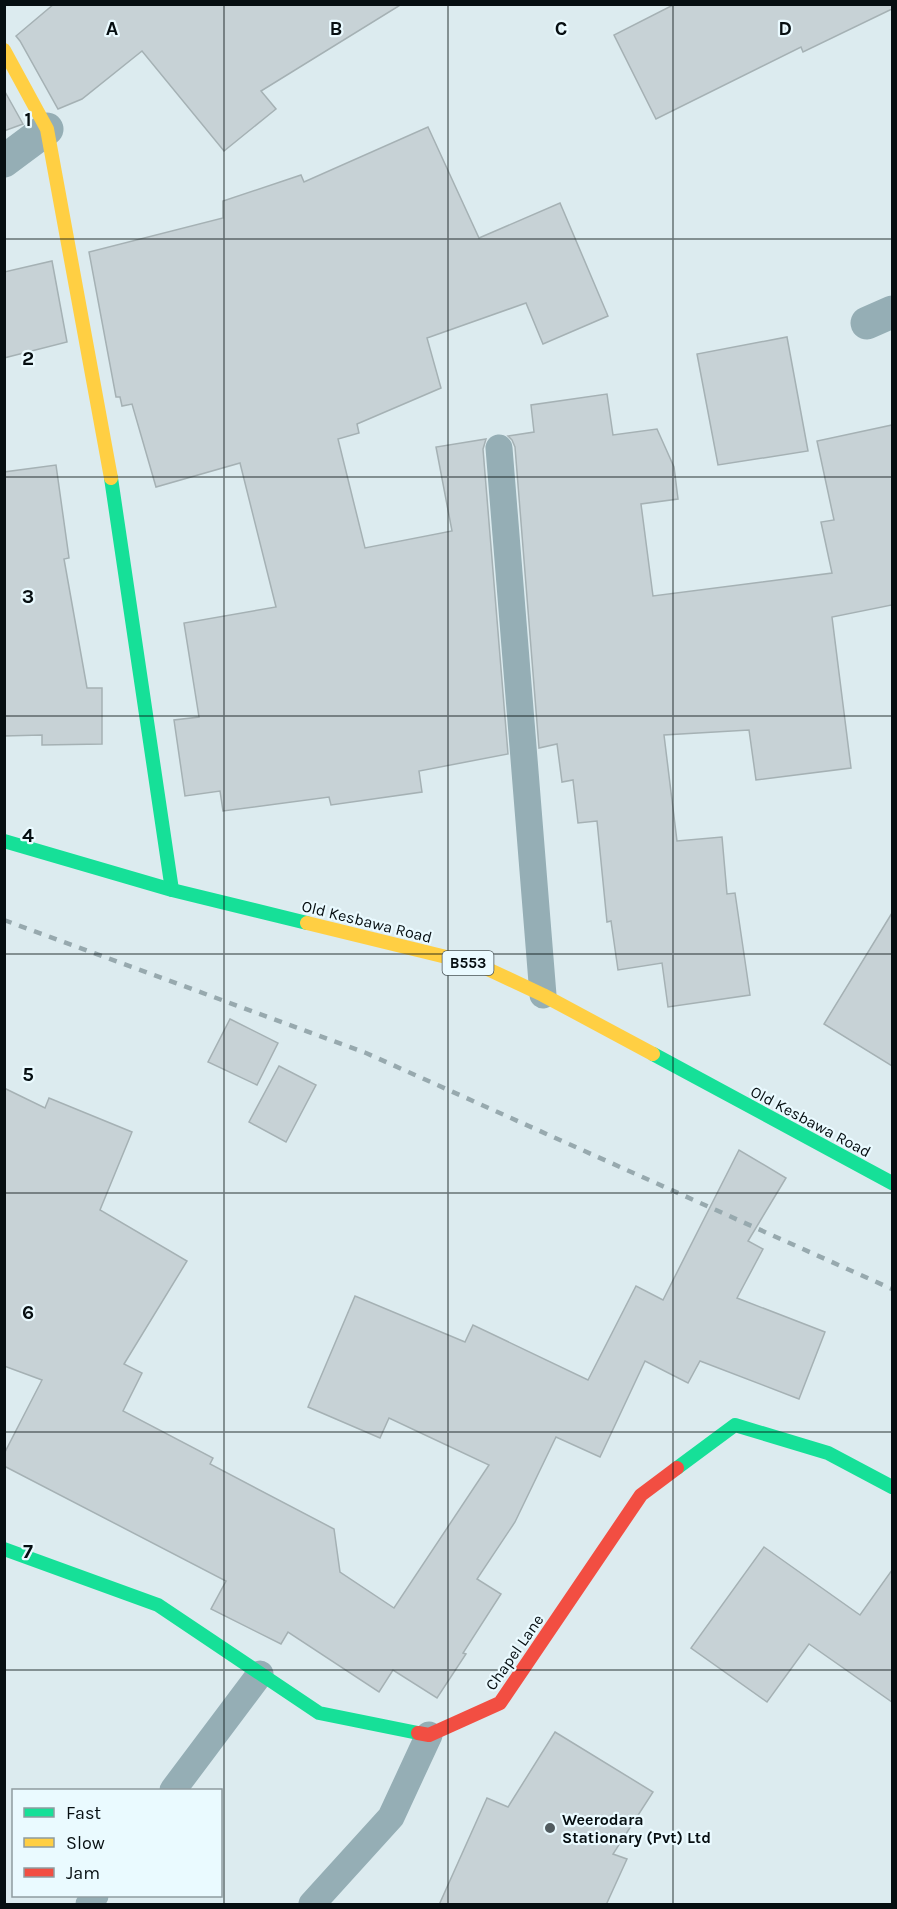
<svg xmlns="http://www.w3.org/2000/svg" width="897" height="1909" font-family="Karla,sans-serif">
<rect width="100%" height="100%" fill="#dcebef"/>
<g fill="#c7d2d6" stroke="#a5b1b4" stroke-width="1.5">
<path d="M 54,4 L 402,4 L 261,91 L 276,109 L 224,151 L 142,51 L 82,99 L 58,109 L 20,41 L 16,36 Z"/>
<path d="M 675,4 L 892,4 L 892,9 L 803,52 L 801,47 L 656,119 L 614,35 Z"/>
<path d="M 4,90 L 23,124 L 4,131 Z"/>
<path d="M 428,127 L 479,238 L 560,203 L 608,316 L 543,344 L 526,303 L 427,338 L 441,388 L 357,424 L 359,433 L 338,439 L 365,548 L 452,531 L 436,447 L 486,439 L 483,449 L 508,754 L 419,771 L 422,792 L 331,805 L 329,797 L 223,811 L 220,791 L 185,796 L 174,720 L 199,717 L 184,623 L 276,607 L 240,463 L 156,487 L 132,404 L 122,406 L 120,397 L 116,397 L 89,252 L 223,218 L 223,201 L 301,175 L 304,182 Z"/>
<path d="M 52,261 L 67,342 L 4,358 L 4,272 Z"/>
<path d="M 787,337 L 808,451 L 718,465 L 697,354 Z"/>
<path d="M 607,394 L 613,435 L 657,429 L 674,467 L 678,499 L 641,504 L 653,596 L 832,573 L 821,522 L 834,520 L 817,441 L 892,425 L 892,605 L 832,617 L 851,768 L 756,780 L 749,730 L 664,735 L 677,841 L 722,837 L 727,894 L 735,893 L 750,995 L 668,1007 L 662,963 L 618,970 L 611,921 L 607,922 L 597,821 L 578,823 L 573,780 L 562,782 L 557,744 L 539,748 L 515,447 L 512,440 L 508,436 L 534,432 L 531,405 Z"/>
<path d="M 56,465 L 69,558 L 64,559 L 87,688 L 102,688 L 102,744 L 42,745 L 42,735 L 4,736 L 4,472 Z"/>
<path d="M 892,913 L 892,1066 L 824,1024 Z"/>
<path d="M 230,1019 L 278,1043 L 257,1085 L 208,1062 Z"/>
<path d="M 279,1066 L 316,1085 L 286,1142 L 249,1122 Z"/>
<path d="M 4,1088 L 45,1108 L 49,1098 L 132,1132 L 100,1210 L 187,1261 L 124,1364 L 142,1373 L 123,1411 L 213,1458 L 210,1464 L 334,1529 L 340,1572 L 394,1608 L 489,1465 L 389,1418 L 380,1438 L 308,1407 L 355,1296 L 465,1342 L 473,1325 L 588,1380 L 636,1286 L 663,1300 L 739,1150 L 786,1178 L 748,1241 L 763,1249 L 737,1298 L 825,1332 L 799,1399 L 700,1361 L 688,1383 L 645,1361 L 600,1457 L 556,1437 L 515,1522 L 477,1579 L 501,1594 L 463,1653 L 466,1654 L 437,1698 L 393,1670 L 379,1692 L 288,1632 L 281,1644 L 211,1609 L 226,1581 L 4,1466 L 4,1454 L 42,1380 L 4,1366 Z"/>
<path d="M 764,1547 L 860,1615 L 892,1570 L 892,1702 L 809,1644 L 767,1702 L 691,1648 Z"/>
<path d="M 555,1732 L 653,1792 L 613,1854 L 627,1859 L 606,1905 L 439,1905 L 487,1798 L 508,1807 Z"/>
</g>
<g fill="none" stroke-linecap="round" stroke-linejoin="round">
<g stroke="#95aeb5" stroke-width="27">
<path d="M 499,448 L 543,995"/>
<path d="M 173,1790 L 260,1674"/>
<path d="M 89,1904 L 95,1896"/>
<path d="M 312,1904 L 391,1817 L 429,1735"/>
</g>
<g stroke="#95aeb5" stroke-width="33">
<path d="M 4,161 L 47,129"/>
<path d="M 867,323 L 892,312"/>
</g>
<g stroke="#16e098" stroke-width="14">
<path d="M 111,478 L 172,890"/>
<path d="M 4,841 L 172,890 L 307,923"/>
<path d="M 653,1054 L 892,1183"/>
<path d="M 677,1468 L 735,1425 L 828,1453 L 892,1487"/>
<path d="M 4,1549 L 158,1605 L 319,1713 L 418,1733"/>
</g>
<g stroke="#ffcf43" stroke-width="14">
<path d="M 4,50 L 47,129 L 111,478"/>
<path d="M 307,923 L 479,965 L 543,995 L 653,1054"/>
</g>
<path stroke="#f24e42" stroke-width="14" d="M 418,1733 L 429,1735 L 500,1703 L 641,1495 L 677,1468"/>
<path stroke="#97a9ae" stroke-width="4.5" stroke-dasharray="8 8" stroke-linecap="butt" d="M 4,920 L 366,1053 L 892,1289"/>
</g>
<path fill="none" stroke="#060e11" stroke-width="1.5" stroke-opacity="0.55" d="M 224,4 L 224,1904M 448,4 L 448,1904M 673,4 L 673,1904M 4,239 L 892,239M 4,477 L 892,477M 4,716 L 892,716M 4,954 L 892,954M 4,1193 L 892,1193M 4,1432 L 892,1432M 4,1670 L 892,1670"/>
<circle fill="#515b5f" stroke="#eafaff" stroke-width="2" cx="550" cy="1828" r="6"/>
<g text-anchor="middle" stroke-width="4.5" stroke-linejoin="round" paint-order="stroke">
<rect fill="#eafaff" stroke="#4a5558" stroke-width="1.5" x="442.5" y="951" width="51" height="24" rx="4.5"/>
<g font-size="15" font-weight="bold" fill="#060e11">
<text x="468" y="968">B553</text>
</g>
<g font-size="16" fill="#060e11" stroke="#eafaff">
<text transform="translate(367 921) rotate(14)" y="6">Old Kesbawa Road</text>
<text transform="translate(811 1121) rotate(28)" y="6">Old Kesbawa Road</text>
<text transform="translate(514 1652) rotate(-55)" y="6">Chapel Lane</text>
</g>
<g font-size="16" font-weight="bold" fill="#060e11" stroke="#eafaff" text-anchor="start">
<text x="562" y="1825">Weerodara<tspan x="562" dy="18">Stationary (Pvt) Ltd</tspan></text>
</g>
</g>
<g font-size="20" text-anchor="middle" font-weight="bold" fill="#060e11" stroke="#eafaff" stroke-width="4.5" stroke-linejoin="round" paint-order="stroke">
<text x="112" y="35">A</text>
<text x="336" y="35">B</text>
<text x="561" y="35">C</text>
<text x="785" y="35">D</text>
<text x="28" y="126">1</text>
<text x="28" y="365">2</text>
<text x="28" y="603">3</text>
<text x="28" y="842">4</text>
<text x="28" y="1081">5</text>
<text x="28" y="1319">6</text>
<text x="28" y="1558">7</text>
</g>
<rect width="897" height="1909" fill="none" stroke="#060e11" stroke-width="12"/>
<rect x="12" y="1789" width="210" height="108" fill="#eafaff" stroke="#8f9ca0" stroke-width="1.5"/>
<rect x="24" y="1808" width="30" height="9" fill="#16e098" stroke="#8f9ca0" stroke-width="1.5"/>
<text x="66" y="1819" font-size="18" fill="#060e11">Fast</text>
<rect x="24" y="1838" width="30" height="9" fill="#ffcf43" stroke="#8f9ca0" stroke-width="1.5"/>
<text x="66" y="1849" font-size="18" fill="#060e11">Slow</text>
<rect x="24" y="1868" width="30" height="9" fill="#f24e42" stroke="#8f9ca0" stroke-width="1.5"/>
<text x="66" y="1879" font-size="18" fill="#060e11">Jam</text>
</svg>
